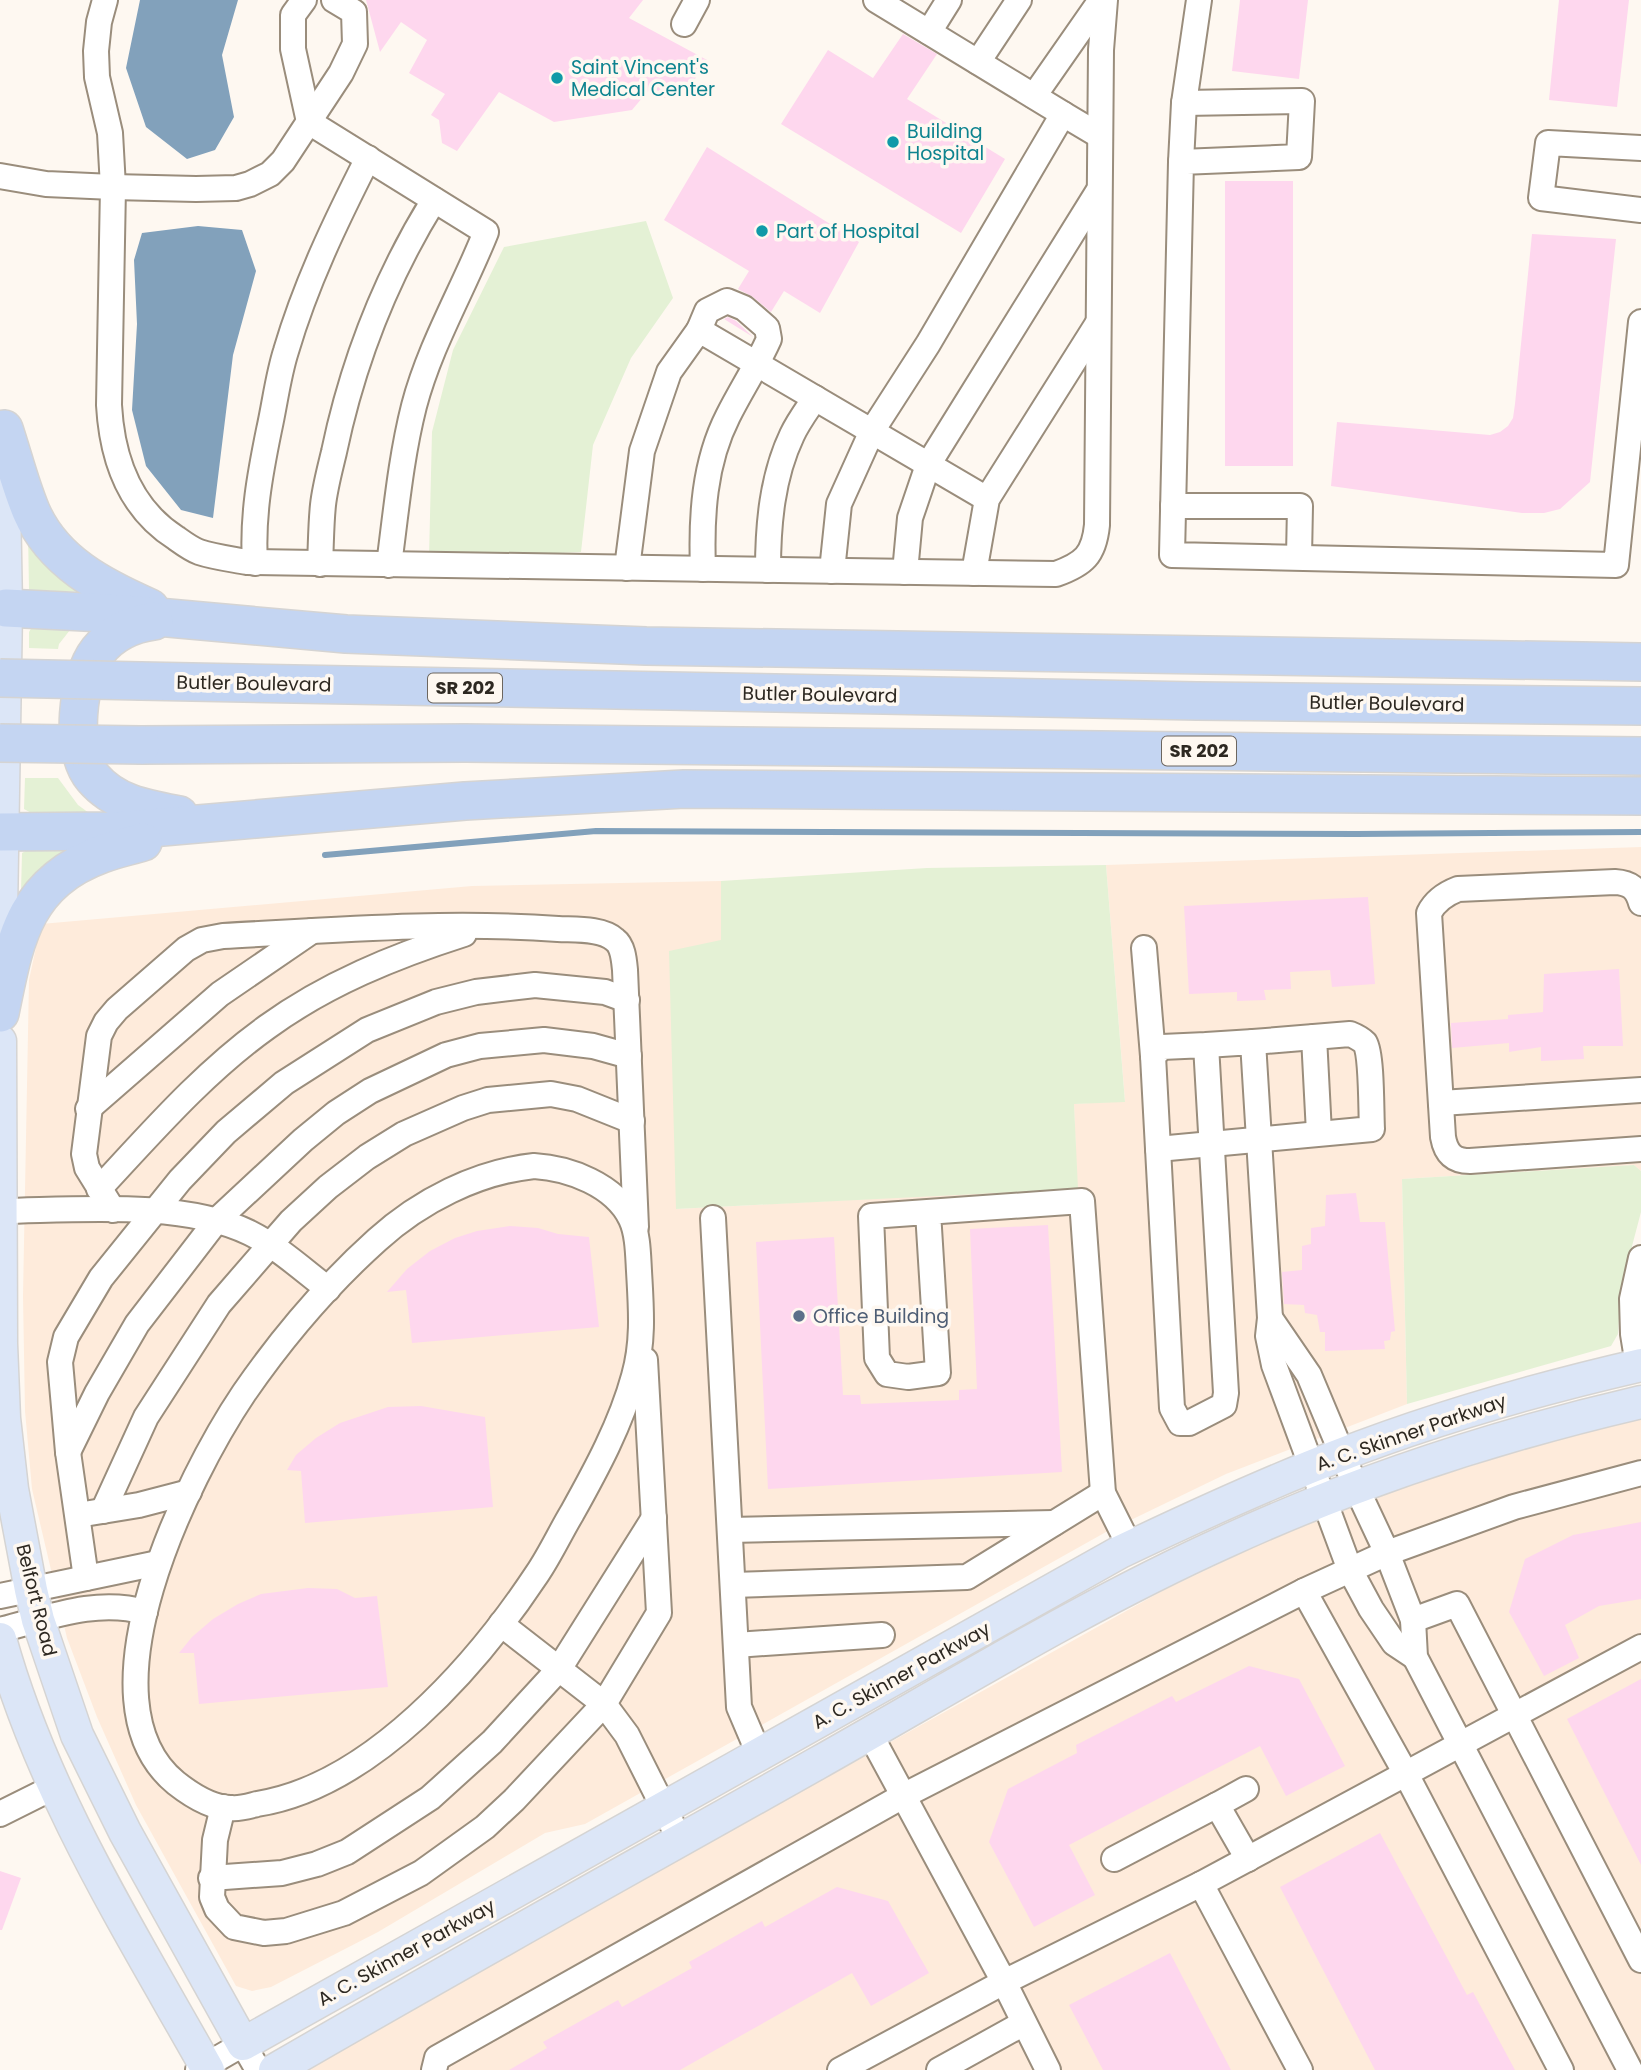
<svg xmlns="http://www.w3.org/2000/svg" width="1641" height="2070" font-family="Poppins,sans-serif">
<rect width="100%" height="100%" fill="#fef8f1"/>
<g fill="#feebdb">
<path d="M 1641,847 L 1641,1171 L 1634,1165 L 1402,1179 L 1407,1404 L 1226,1474 L 1106,1532 L 585,1824 L 545,1833 L 378,1932 L 271,1987 L 252,1991 L 236,1986 L 136,1805 L 97,1717 L 67,1638 L 32,1489 L 25,1411 L 23,1296 L 29,980 L 41,924 L 472,886 L 721,881 L 721,940 L 676,1209 L 1077,1188 L 1074,1104 L 1125,1101 L 1106,865 Z"/>
<path d="M 1641,1418 L 1641,2070 L 304,2070 L 313,2063 L 1164,1590 L 1296,1527 L 1417,1483 L 1586,1430 Z"/>
</g>
<g fill="#e4f1d5">
<path d="M 646,221 L 673,298 L 631,358 L 593,445 L 581,552 L 429,558 L 432,432 L 453,350 L 504,247 Z"/>
<path d="M 28,532 L 83,592 L 29,590 Z"/>
<path d="M 32,627 L 67,628 L 70,630 L 59,644 L 58,649 L 29,648 L 29,632 Z"/>
<path d="M 25,778 L 58,778 L 78,805 L 89,813 L 37,816 L 24,809 Z"/>
<path d="M 72,848 L 23,893 L 21,891 L 22,853 L 28,850 Z"/>
<path d="M 1106,865 L 1125,1102 L 1074,1104 L 1078,1189 L 676,1209 L 669,951 L 721,940 L 721,881 L 927,868 Z"/>
<path d="M 1634,1165 L 1641,1171 L 1641,1212 L 1621,1288 L 1618,1334 L 1611,1346 L 1407,1404 L 1402,1179 Z"/>
</g>
<g fill="#82a1bb">
<path d="M 140,0 L 238,0 L 222,55 L 234,117 L 215,150 L 187,159 L 146,127 L 126,68 Z"/>
<path d="M 198,226 L 242,230 L 256,271 L 233,355 L 213,518 L 181,510 L 146,466 L 132,410 L 137,324 L 134,260 L 142,233 Z"/>
</g>
<g fill="none" stroke-linecap="round" stroke-linejoin="round">
<path stroke="#82a1bb" stroke-width="6" d="M 325,855 L 596,831 L 1356,834 L 1641,832"/>
</g>
<g fill="#fed7ee">
<path d="M 366,0 L 643,0 L 629,18 L 707,60 L 688,90 L 675,83 L 665,98 L 648,91 L 632,110 L 554,122 L 499,92 L 457,151 L 442,143 L 439,120 L 431,115 L 445,94 L 409,73 L 427,40 L 401,22 L 380,52 Z"/>
<path d="M 1240,0 L 1308,0 L 1299,79 L 1232,71 Z"/>
<path d="M 1559,0 L 1629,0 L 1617,107 L 1549,100 Z"/>
<path d="M 903,34 L 937,54 L 907,99 L 1005,159 L 961,233 L 781,124 L 828,50 L 873,78 Z"/>
<path d="M 707,147 L 859,242 L 820,313 L 784,291 L 771,312 L 753,297 L 738,289 L 749,271 L 664,220 Z"/>
<rect x="1225" y="181" width="68" height="285"/>
<path d="M 1532,234 L 1616,239 L 1590,482 L 1560,509 L 1544,513 L 1522,513 L 1331,486 L 1337,422 L 1490,435 L 1500,432 L 1508,426 L 1513,418 L 1515,404 Z"/>
<path d="M 728,317 L 736,321 L 753,337 L 724,319 Z"/>
<path d="M 1368,897 L 1375,984 L 1332,987 L 1330,970 L 1290,972 L 1291,989 L 1264,990 L 1266,1000 L 1237,1001 L 1237,992 L 1189,994 L 1184,906 Z"/>
<path d="M 1619,969 L 1623,1046 L 1583,1046 L 1584,1059 L 1541,1061 L 1541,1047 L 1509,1052 L 1509,1043 L 1452,1048 L 1451,1023 L 1508,1019 L 1508,1015 L 1543,1012 L 1544,974 Z"/>
<path d="M 1356,1193 L 1360,1222 L 1385,1222 L 1395,1331 L 1391,1332 L 1390,1340 L 1384,1341 L 1385,1349 L 1325,1351 L 1325,1332 L 1320,1332 L 1317,1315 L 1305,1313 L 1304,1305 L 1284,1304 L 1282,1272 L 1302,1270 L 1302,1246 L 1311,1244 L 1311,1228 L 1325,1226 L 1326,1195 Z"/>
<path d="M 1048,1225 L 1062,1472 L 768,1489 L 756,1242 L 834,1237 L 843,1395 L 860,1395 L 861,1404 L 959,1400 L 959,1390 L 977,1389 L 970,1229 Z"/>
<path d="M 510,1226 L 538,1228 L 558,1234 L 589,1237 L 599,1327 L 412,1343 L 406,1290 L 387,1292 L 407,1269 L 430,1251 L 455,1238 L 477,1231 Z"/>
<path d="M 421,1406 L 485,1417 L 493,1507 L 305,1523 L 301,1471 L 287,1470 L 296,1455 L 316,1438 L 340,1423 L 388,1407 Z"/>
<path d="M 1641,1522 L 1641,1599 L 1599,1606 L 1565,1625 L 1579,1658 L 1544,1676 L 1509,1612 L 1525,1559 L 1573,1535 Z"/>
<path d="M 308,1588 L 337,1589 L 355,1598 L 377,1596 L 388,1687 L 199,1704 L 194,1653 L 179,1653 L 192,1637 L 213,1619 L 238,1604 L 261,1594 Z"/>
<path d="M 1249,1666 L 1299,1679 L 1345,1766 L 1286,1796 L 1260,1746 L 1069,1845 L 1095,1895 L 1034,1927 L 989,1842 L 1008,1789 L 1077,1753 L 1076,1745 L 1172,1696 L 1176,1702 Z"/>
<path d="M 1641,1679 L 1641,1865 L 1567,1719 Z"/>
<path d="M 1380,1833 L 1467,1995 L 1473,1992 L 1515,2070 L 1375,2070 L 1280,1887 Z"/>
<path d="M 0,1871 L 21,1878 L 2,1930 L 0,1930 Z"/>
<path d="M 837,1887 L 888,1901 L 929,1973 L 871,2006 L 852,1973 L 680,2070 L 509,2070 L 547,2048 L 543,2042 L 618,2000 L 622,2007 L 692,1968 L 689,1962 L 762,1921 L 765,1927 Z"/>
<path d="M 1170,1953 L 1231,2070 L 1103,2070 L 1069,2005 Z"/>
</g>
<g fill="none" stroke-linecap="round" stroke-linejoin="round">
<g stroke="#9a8d7c" stroke-width="28">
<g id="minor">
<path d="M 105,0 L 99,22 L 96,51 L 97,77 L 110,133 L 113,187 L 109,405 C 112,459 129,508 176,538 C 183,543 191,549 199,552 C 214,557 231,559 247,562 L 1056,574 C 1084,564 1094,555 1097,525 L 1101,50 L 1105,0"/>
<path d="M 304,0 L 293,15 L 293,49 L 309,122 L 486,232 C 463,290 430,345 414,406 C 401,457 396,512 389,565"/>
<path d="M 876,0 L 1063,114"/>
<path d="M 1199,0 L 1184,103 L 1302,101 L 1299,157 L 1181,162 L 1172,555 L 1616,565 L 1641,322"/>
<path d="M 684,24 L 697,0"/>
<path d="M 929,32 L 949,0"/>
<path d="M 978,62 L 1019,0"/>
<path d="M 1034,96 L 1101,0"/>
<path d="M 1641,148 L 1548,143 L 1541,198 L 1641,210"/>
<path d="M 1181,162 L 1184,103"/>
<path d="M 0,176 L 46,184 L 113,187 L 196,189 L 236,188 L 250,184 L 270,174 L 283,161 L 341,73 L 355,44 L 354,12 L 334,0"/>
<path d="M 699,330 L 707,311 L 727,301 L 744,308 L 767,328 L 769,339 C 757,366 741,390 728,416 C 704,463 701,517 703,569"/>
<path d="M 1173,506 L 1300,506 L 1299,557"/>
<path d="M 255,563 C 252,517 260,474 269,430 C 275,403 278,376 286,351 C 306,283 336,221 368,158"/>
<path d="M 320,564 C 321,544 321,524 323,505 C 325,487 330,469 334,452 C 353,361 385,279 434,200"/>
<path d="M 627,568 L 642,451 L 669,372 L 699,330 L 987,499"/>
<path d="M 768,570 C 768,525 772,477 792,435 C 798,422 807,410 815,398"/>
<path d="M 832,571 L 839,504 L 872,431 L 928,344 L 1063,114 L 1100,136"/>
<path d="M 905,572 L 910,518 L 928,465 L 1099,190"/>
<path d="M 974,573 L 987,499 L 1098,323"/>
<path d="M 1641,903 C 1637,888 1630,883 1615,882 L 1458,889 C 1445,894 1435,901 1429,913 L 1443,1137 C 1446,1154 1454,1161 1470,1161 L 1641,1149"/>
<path d="M 1144,948 L 1153,1056"/>
<path d="M 1314,1037 L 1319,1133"/>
<path d="M 1206,1045 L 1162,1047 L 1153,1056 L 1172,1408 L 1180,1423 L 1189,1423 L 1224,1405 L 1226,1393 L 1206,1045 L 1253,1042 L 1270,1318 L 1268,1336 L 1274,1365 L 1350,1570 L 1371,1609 L 1394,1643 L 1415,1657"/>
<path d="M 1441,1103 L 1641,1090"/>
<path d="M 88,1109 L 220,994 L 312,931"/>
<path d="M 1158,1149 L 1372,1129 C 1371,1112 1372,1055 1365,1043 C 1361,1039 1355,1036 1350,1034 L 1253,1042"/>
<path d="M 534,1166 C 569,1168 615,1185 631,1219 C 638,1234 638,1254 639,1271 C 641,1307 644,1341 634,1376 C 621,1424 596,1470 572,1513 C 560,1533 550,1555 537,1574 C 476,1666 371,1786 257,1804 C 249,1806 240,1809 231,1808 C 212,1808 190,1794 176,1783 C 75,1701 188,1476 244,1393 C 282,1338 327,1285 377,1240 C 420,1201 477,1172 534,1166 Z"/>
<path d="M 99,1189 C 152,1132 204,1072 267,1027 C 326,984 395,956 464,934"/>
<path d="M 113,1210 L 87,1168 L 84,1154 L 99,1036 L 106,1022 L 117,1009 L 186,949 L 202,940 L 223,936 C 334,930 446,921 558,929 C 574,930 602,928 615,940 C 623,946 624,960 625,970 L 636,1227"/>
<path d="M 2,1211 C 76,1210 182,1200 250,1233 C 278,1247 303,1270 328,1289"/>
<path d="M 928,1212 L 938,1373 L 908,1377 L 887,1374 L 877,1358 L 871,1216 L 1082,1201 L 1103,1493 L 1130,1547"/>
<path d="M 713,1218 L 739,1707 L 759,1754"/>
<path d="M 1270,1318 L 1309,1375 L 1356,1487 L 1387,1553 L 1413,1620 L 1415,1657 L 1630,2070"/>
<path d="M 1638,1365 L 1633,1334 L 1632,1299 L 1641,1258"/>
<path d="M 68,1452 L 97,1393 L 137,1324 L 217,1220 L 303,1140 L 336,1113 L 370,1091 L 446,1055 L 480,1046 L 544,1040 L 593,1046 L 629,1056"/>
<path d="M 103,1511 L 146,1417 L 219,1304 L 291,1221 L 328,1187 L 367,1157 L 404,1134 L 463,1108 L 488,1100 L 551,1094 L 577,1099 L 632,1121"/>
<path d="M 90,1513 L 139,1505 L 189,1492"/>
<path d="M 730,1530 L 1054,1523"/>
<path d="M 86,1578 L 68,1452 L 60,1362 L 66,1337 L 101,1278 L 180,1180 L 226,1132 L 284,1083 L 367,1030 L 436,1002 L 476,992 L 535,985 L 605,992 L 627,1000"/>
<path d="M 733,1585 L 967,1577 L 1103,1493"/>
<path d="M 1304,1591 L 1387,1553 L 1514,1507 L 1641,1473"/>
<path d="M 0,1596 L 158,1563"/>
<path d="M 1413,1620 L 1457,1604 L 1641,1960"/>
<path d="M 501,1624 L 604,1704 L 627,1735 L 680,1840"/>
<path d="M 0,1630 C 48,1618 95,1598 145,1612"/>
<path d="M 736,1645 L 882,1635"/>
<path d="M 870,1734 L 1004,1982 L 1048,2070"/>
<path d="M 1217,1805 L 1246,1789"/>
<path d="M 223,1807 L 215,1840 L 212,1897 L 217,1909 L 234,1927 L 264,1933 L 286,1931 L 344,1913 L 421,1873 L 485,1827 L 514,1800 L 604,1704 L 659,1613 L 645,1360"/>
<path d="M 0,1814 L 54,1787"/>
<path d="M 1114,1859 L 1217,1805 L 1248,1859"/>
<path d="M 211,1878 L 282,1873 L 317,1864 L 347,1852 L 430,1798 L 492,1742 L 559,1669 L 654,1518"/>
<path d="M 1201,1884 L 1300,2070"/>
<path d="M 198,2070 L 243,2044 L 258,2070"/>
<path d="M 434,2070 L 437,2058 L 903,1796 L 1304,1591 L 1406,1774 L 1561,2070"/>
<path d="M 840,2070 L 1004,1982 L 1201,1884 L 1641,1647"/>
<path d="M 939,2070 L 1024,2023"/>
</g>
</g>
<g stroke="#d5d4d3" stroke-width="35">
<g id="major">
<path d="M 0,974 L 6,608 L 3,445"/>
<path d="M 0,1041 L 1,1344 L 4,1418 L 12,1489 L 31,1590 L 38,1620 L 77,1735 L 125,1832 L 243,2044 L 1120,1552 C 1183,1522 1246,1493 1310,1467 C 1417,1423 1528,1391 1641,1365"/>
<path d="M 0,1639 C 43,1794 130,1931 208,2070"/>
<path d="M 275,2070 C 454,1966 635,1866 816,1764 C 951,1688 1085,1605 1227,1541 C 1360,1480 1499,1435 1641,1402"/>
</g>
</g>
<g stroke="#d5d4d3" stroke-width="40">
<g id="highway">
<path d="M 4,429 C 13,456 20,485 31,511 C 53,562 102,587 150,608"/>
<path d="M 6,608 L 124,614 L 346,634 L 646,646 L 1641,662"/>
<path d="M 154,621 C 132,624 112,633 98,651 C 77,678 69,750 93,778 C 115,804 147,809 179,815"/>
<path d="M 141,681 L 1197,701 L 1641,706"/>
<path d="M 141,745 L 465,743 L 1641,756"/>
<path d="M 0,832 L 116,831 L 465,801 L 684,789 L 1641,796"/>
<path d="M 0,1013 C 15,940 23,883 102,854 C 115,849 130,846 143,842"/>
</g>
</g>
<use href="#minor" stroke="#fff" stroke-width="24"/>
<use href="#major" stroke="#dce6f7" stroke-width="32"/>
<use href="#highway" stroke="#c4d5f2" stroke-width="37"/>
<g stroke="#d5d4d3" stroke-width="40" stroke-linecap="butt">
<g id="highway-bridge">
<path d="M 0,678 L 141,681"/>
<path d="M 0,743 L 141,745"/>
</g>
</g>
<use href="#highway-bridge" stroke="#c4d5f2" stroke-width="37"/>
</g>
<g fill="#0f9aa8" stroke="#fef8f1" stroke-width="2.5">
<circle cx="557" cy="78" r="7"/>
<circle cx="893" cy="142" r="7"/>
<circle cx="762" cy="231" r="7"/>
</g>
<circle fill="#5c6f8a" stroke="#fef8f1" stroke-width="2.5" cx="799" cy="1316" r="7"/>
<g text-anchor="middle" stroke-width="7" stroke-linejoin="round" paint-order="stroke">
<g fill="#fef8f1" stroke="#6c665f" stroke-width="2">
<rect x="428" y="673.5" width="74" height="29" rx="5"/>
<rect x="1162" y="736.5" width="74" height="29" rx="5"/>
</g>
<g font-size="18" font-weight="bold" fill="#2d2821">
<text x="465" y="694">SR 202</text>
<text x="1199" y="757">SR 202</text>
</g>
<g font-size="19" fill="#0d838f" stroke="#fef8f1" text-anchor="start">
<text x="571" y="74">Saint Vincent's<tspan x="571" dy="22">Medical Center</tspan></text>
<text x="907" y="138">Building<tspan x="907" dy="22">Hospital</tspan></text>
<text x="776" y="238">Part of Hospital</text>
</g>
<g font-size="19" fill="#2d2821" stroke="#fef8f1">
<text transform="translate(254 683) rotate(1)" y="7">Butler Boulevard</text>
<text transform="translate(820 694) rotate(1)" y="7">Butler Boulevard</text>
<text transform="translate(1387 703) rotate(1)" y="7">Butler Boulevard</text>
<text transform="translate(1411 1432) rotate(-19)" y="7">A. C. Skinner Parkway</text>
<text transform="translate(37 1600) rotate(76)" y="7">Belfort Road</text>
<text transform="translate(901 1675) rotate(-29)" y="7">A. C. Skinner Parkway</text>
<text transform="translate(406 1952) rotate(-29)" y="7">A. C. Skinner Parkway</text>
</g>
<g font-size="19" fill="#4e5e75" stroke="#fef8f1" text-anchor="start">
<text x="813" y="1323">Office Building</text>
</g>
</g>
</svg>
